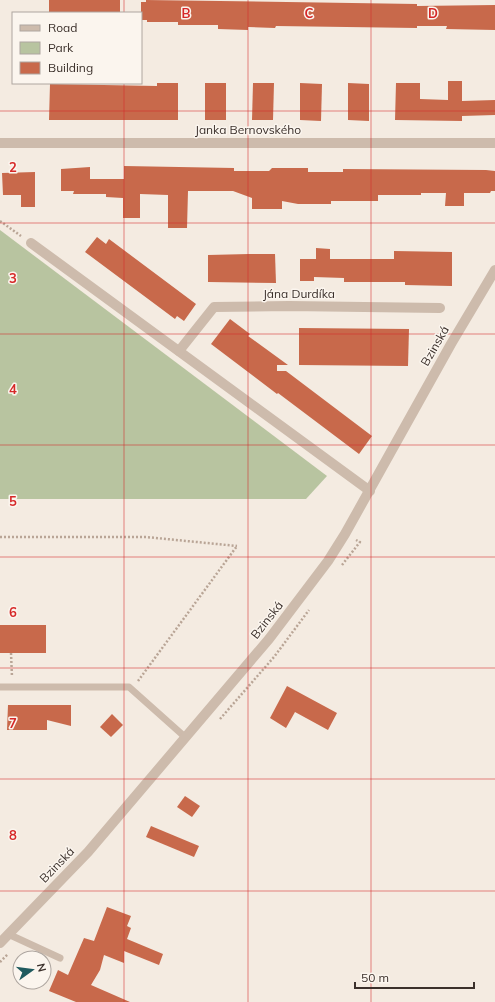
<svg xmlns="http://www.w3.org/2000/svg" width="495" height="1002" font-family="Mulish,sans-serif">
<rect width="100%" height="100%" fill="#f4ebe1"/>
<path fill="#b8c4a0" d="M 0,230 L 327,476 L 306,499 L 0,499 Z"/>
<g fill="#c8694b">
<rect x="49" y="0" width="71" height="13"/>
<path d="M 146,0 L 417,4 L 417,6 L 495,5 L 495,30 L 446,29 L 447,26 L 417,26 L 417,28 L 276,26 L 275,28 L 248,27 L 248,30 L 218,29 L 218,25 L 178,25 L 178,22 L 147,22 L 147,20 L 141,20 L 141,2 L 146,2 Z"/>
<path d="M 448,81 L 462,81 L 462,101 L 495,100 L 495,115 L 462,116 L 462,121 L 395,120 L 396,83 L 420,83 L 420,99 L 448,100 Z"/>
<path d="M 157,83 L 178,83 L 178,120 L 49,120 L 50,84 L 157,86 Z"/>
<rect x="205" y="83" width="21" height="37"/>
<path d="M 253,83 L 274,83 L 273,120 L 252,120 Z"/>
<path d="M 300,83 L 322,84 L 321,121 L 300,120 Z"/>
<path d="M 348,83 L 369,84 L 369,121 L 348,120 Z"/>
<path d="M 124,166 L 234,168 L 234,171 L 269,171 L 272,168 L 308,168 L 308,172 L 343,172 L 343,169 L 486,170 L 495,171 L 495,191 L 491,191 L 490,193 L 464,193 L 464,206 L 445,206 L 446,193 L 421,193 L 421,195 L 378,195 L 378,201 L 331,201 L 331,204 L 298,204 L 282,201 L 282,209 L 252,209 L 252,198 L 233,191 L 188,191 L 187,228 L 168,228 L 168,195 L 140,194 L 140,218 L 123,218 L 123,198 L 106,197 L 106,194 L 73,194 L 74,191 L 61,191 L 61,169 L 90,167 L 90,179 L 124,179 Z"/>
<path d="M 35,172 L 35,207 L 21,207 L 21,195 L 3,195 L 2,173 Z"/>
<path d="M 97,237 L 106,244 L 109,239 L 196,304 L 184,321 L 177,316 L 175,319 L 85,252 Z"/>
<path d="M 316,248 L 330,249 L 330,259 L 394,259 L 394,251 L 452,252 L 452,286 L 405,285 L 405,282 L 344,282 L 344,278 L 314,277 L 314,281 L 300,281 L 300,259 L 316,259 Z"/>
<path d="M 249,254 L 275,254 L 276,283 L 208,282 L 208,255 Z"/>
<path d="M 230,319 L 250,334 L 248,336 L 288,365 L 277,365 L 277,371 L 286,371 L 372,436 L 359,454 L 278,393 L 277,394 L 211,344 Z"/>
<path d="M 299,328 L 409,329 L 408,366 L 299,365 Z"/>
<rect x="0" y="625" width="46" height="28"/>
<path d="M 287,686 L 337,713 L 328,730 L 295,712 L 286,728 L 270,718 Z"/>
<path d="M 8,705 L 71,705 L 71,726 L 47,720 L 47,730 L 7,730 Z"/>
<path d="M 112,714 L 123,725 L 111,737 L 100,727 Z"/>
<path d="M 185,796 L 200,806 L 192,817 L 177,807 Z"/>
<path d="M 151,826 L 199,846 L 194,857 L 146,837 Z"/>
<path d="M 107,907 L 131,916 L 127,926 L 131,928 L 127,939 L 163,954 L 159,965 L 124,951 L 124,963 L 104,955 L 100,970 L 91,985 L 130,1002 L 76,1002 L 49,991 L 58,970 L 68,975 L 84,938 L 94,941 Z"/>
</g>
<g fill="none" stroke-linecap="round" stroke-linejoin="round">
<g stroke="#b9a596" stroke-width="2.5" stroke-dasharray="2 2" stroke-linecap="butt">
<path d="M 0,221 L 21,236"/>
<path d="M 0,537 L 146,537 L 237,546"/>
<path d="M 342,565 L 360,542 L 356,540"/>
<path d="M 11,653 L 12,677"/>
<path d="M 138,681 L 237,546"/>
<path d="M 220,719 L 274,657 L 309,610"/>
<path d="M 0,962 L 8,954"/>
</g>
<g stroke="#cdbbac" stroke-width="7">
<path d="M 0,687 L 129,687 L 185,737"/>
<path d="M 8,934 L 60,958"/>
</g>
<g stroke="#cdbbac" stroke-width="10">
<path d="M 0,143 L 495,143"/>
<path d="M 31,243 L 370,491"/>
<path d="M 179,351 L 214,307 L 289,306 L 440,308"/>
</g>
<path stroke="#cdbbac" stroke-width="10" d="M 0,943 L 88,852 L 269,639 L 328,561 L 345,534 L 451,344 L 495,270"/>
</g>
<path fill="none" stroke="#d62828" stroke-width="1" stroke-opacity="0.55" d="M 124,0 L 124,13M 248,0 L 248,1002M 371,0 L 371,1002M 124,83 L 124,1002M 0,111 L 495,111M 0,223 L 495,223M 0,334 L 495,334M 0,445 L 495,445M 0,557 L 495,557M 0,668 L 495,668M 0,779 L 495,779M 0,891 L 495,891"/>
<g text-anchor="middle" stroke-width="3" stroke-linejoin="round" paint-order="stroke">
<g font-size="12" fill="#3b302b" stroke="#fbf5ee">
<text x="248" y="134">Janka Bernovského</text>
<text x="299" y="298">Jána Durdíka</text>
<text transform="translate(435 346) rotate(-60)" y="4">Bzinská</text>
<text transform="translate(267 620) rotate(-52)" y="4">Bzinská</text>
<text transform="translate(57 865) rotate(-46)" y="4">Bzinská</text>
</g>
</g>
<g font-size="13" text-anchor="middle" font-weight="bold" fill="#d62828" stroke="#fbf5ee" stroke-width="3" stroke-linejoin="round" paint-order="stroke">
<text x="186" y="18">B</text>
<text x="309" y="18">C</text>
<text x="433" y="18">D</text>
<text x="13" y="172">2</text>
<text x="13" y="283">3</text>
<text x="13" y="394">4</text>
<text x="13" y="506">5</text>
<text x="13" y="617">6</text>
<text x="13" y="728">7</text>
<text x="13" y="840">8</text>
</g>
<rect x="12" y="12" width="130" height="72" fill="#fbf5ee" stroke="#aea6a0"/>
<rect x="20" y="25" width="20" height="6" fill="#cdbbac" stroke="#aea6a0"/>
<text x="48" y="32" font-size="12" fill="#3b302b">Road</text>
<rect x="20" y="42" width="20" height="12" fill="#b8c4a0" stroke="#aea6a0"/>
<text x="48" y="52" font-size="12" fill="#3b302b">Park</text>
<rect x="20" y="62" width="20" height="12" fill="#c8694b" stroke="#aea6a0"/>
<text x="48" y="72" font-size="12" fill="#3b302b">Building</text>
<g transform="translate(32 970) rotate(76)"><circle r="19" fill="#fbf5ee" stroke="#aea6a0"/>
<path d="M0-3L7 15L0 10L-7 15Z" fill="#1f5a5e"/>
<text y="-6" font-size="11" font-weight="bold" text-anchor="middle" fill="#3b302b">N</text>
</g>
<path d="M355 982v6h119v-6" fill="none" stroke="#3b302b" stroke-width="2"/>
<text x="361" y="982" font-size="12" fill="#3b302b" stroke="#fbf5ee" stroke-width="3" paint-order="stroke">50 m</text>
</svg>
